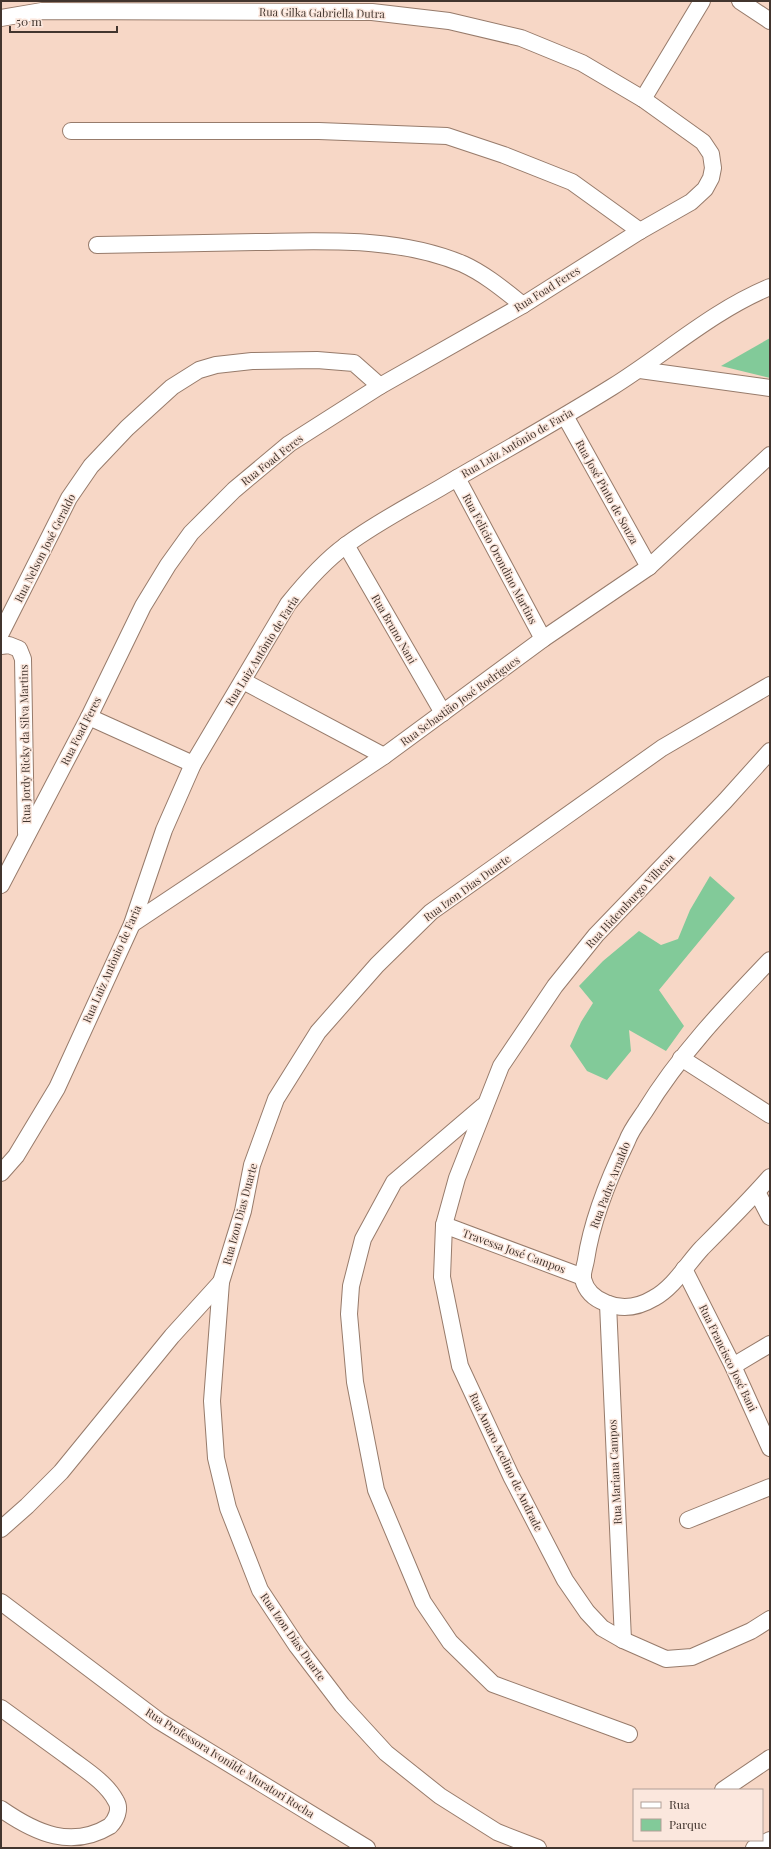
<svg xmlns="http://www.w3.org/2000/svg" width="771" height="1849" font-family="'Playfair Display',serif">
<rect width="100%" height="100%" fill="#f7d7c6"/>
<g fill="#82ca99">
<path d="M 770,338 L 770,378 L 721,366 Z"/>
<path d="M 710,876 L 735,898 L 659,990 L 684,1026 L 666,1051 L 629,1030 L 631,1051 L 607,1080 L 587,1071 L 570,1046 L 581,1022 L 593,1003 L 579,986 L 603,961 L 639,931 L 661,945 L 678,939 L 690,910 Z"/>
</g>
<g fill="none" stroke-linecap="round" stroke-linejoin="round">
<g stroke="#977b6b" stroke-width="18">
<g id="minor">
<path d="M 740,1 L 770,21"/>
<path d="M 1,18 L 42,11 L 372,12 L 449,21 L 521,38 L 582,63 L 643,99 L 703,142 L 711,154 L 713,168 L 711,178 L 705,189 L 691,202 L 640,231 L 523,305 L 380,386 L 289,444 L 234,490 L 191,533 L 168,565 L 143,606 L 89,717 L 1,885"/>
<path d="M 643,99 L 702,1"/>
<path d="M 71,131 L 319,131 L 447,136 L 504,155 L 572,182 L 640,231"/>
<path d="M 97,245 C 151,244 206,243 260,242 C 328,241 399,237 463,264 C 485,274 504,290 523,305"/>
<path d="M 640,370 L 770,388"/>
<path d="M 565,416 L 649,567"/>
<path d="M 457,478 L 543,639"/>
<path d="M 346,545 L 443,713"/>
<path d="M 1,633 L 69,498 L 91,466 L 127,428 L 172,387 L 199,370 L 216,365 L 252,361 L 317,360 L 354,363 L 380,386"/>
<path d="M 1,646 L 9,645 L 19,649 L 23,659 L 26,833"/>
<path d="M 243,681 L 384,756"/>
<path d="M 89,717 L 193,764"/>
<path d="M 770,751 L 725,801 L 596,935 L 555,986 L 501,1066 L 457,1178 L 444,1225 L 442,1277 L 460,1366 L 511,1476 L 565,1580 L 587,1612 L 602,1628 L 623,1640 L 666,1659 L 692,1657 L 751,1631 L 770,1619"/>
<path d="M 132,924 L 384,756 L 543,639 L 649,567 L 770,455"/>
<path d="M 770,960 C 725,1007 679,1055 645,1111 C 639,1120 631,1130 627,1141 C 609,1178 592,1219 586,1260 C 585,1266 582,1273 583,1279 C 586,1291 595,1299 606,1303 C 622,1310 639,1307 654,1298 C 674,1287 687,1264 702,1248 C 725,1225 748,1202 770,1177"/>
<path d="M 681,1058 L 770,1115"/>
<path d="M 483,1106 L 394,1182 L 363,1239 L 351,1286 L 349,1314 L 355,1382 L 376,1490 L 423,1602 L 450,1642 L 493,1684 L 629,1734"/>
<path d="M 1,1173 L 16,1156 L 57,1088 L 132,924 L 164,830 L 193,764 L 288,604 C 305,583 323,562 345,546 C 374,524 409,506 440,488 C 498,454 556,422 612,387 C 665,354 712,311 770,287"/>
<path d="M 757,1192 L 770,1217"/>
<path d="M 444,1225 L 583,1277"/>
<path d="M 684,1269 L 733,1366 L 770,1448"/>
<path d="M 608,1304 L 623,1640"/>
<path d="M 733,1366 L 770,1344"/>
<path d="M 688,1520 L 770,1487"/>
<path d="M 1,1529 L 27,1506 L 61,1472 L 172,1336 L 221,1282"/>
<path d="M 1,1602 L 159,1721 L 367,1848"/>
<path d="M 1,1708 C 23,1724 45,1740 67,1756 C 84,1769 106,1782 116,1801 C 121,1809 116,1820 110,1826 C 72,1849 37,1834 1,1809"/>
<path d="M 723,1790 L 770,1758"/>
<path d="M 538,1848 L 497,1832 L 440,1796 L 386,1753 L 342,1705 L 297,1646 L 260,1590 L 228,1508 L 216,1458 L 212,1401 L 221,1282 L 243,1211 L 252,1165 L 276,1099 L 318,1032 L 377,965 L 431,912 L 662,748 L 770,685"/>
<path d="M 754,1848 L 770,1840"/>
</g>
</g>
<use href="#minor" stroke="#fff" stroke-width="16"/>
</g>
<g text-anchor="middle" stroke-width="3" stroke-linejoin="round" paint-order="stroke">
<g font-size="11" fill="#42352e" stroke="#fbe7dd">
<text transform="translate(322 13) rotate(1)" y="4">Rua Gilka Gabriella Dutra</text>
<text transform="translate(547 289) rotate(-32)" y="4">Rua Foad Feres</text>
<text transform="translate(517 443) rotate(-30)" y="4">Rua Luiz Antônio de Faria</text>
<text transform="translate(272 460) rotate(-38)" y="4">Rua Foad Feres</text>
<text transform="translate(607 492) rotate(61)" y="4">Rua José Pinto de Souza</text>
<text transform="translate(45 548) rotate(-63)" y="4">Rua Nelson José Geraldo</text>
<text transform="translate(500 559) rotate(62)" y="4">Rua Felicio Orondino Martins</text>
<text transform="translate(394 629) rotate(60)" y="4">Rua Bruno Nani</text>
<text transform="translate(262 651) rotate(-58)" y="4">Rua Luiz Antônio de Faria</text>
<text transform="translate(460 701) rotate(-36)" y="4">Rua Sebastião José Rodrigues</text>
<text transform="translate(81 731) rotate(-63)" y="4">Rua Foad Feres</text>
<text transform="translate(25 744) rotate(-91)" y="4">Rua Jordy Ricky da Silva Martins</text>
<text transform="translate(467 888) rotate(-36)" y="4">Rua Izon Dias Duarte</text>
<text transform="translate(630 901) rotate(-47)" y="4">Rua Hidemburgo Vilhena</text>
<text transform="translate(112 964) rotate(-66)" y="4">Rua Luiz Antônio de Faria</text>
<text transform="translate(610 1185) rotate(-69)" y="4">Rua Padre Arnaldo</text>
<text transform="translate(240 1214) rotate(-75)" y="4">Rua Izon Dias Duarte</text>
<text transform="translate(514 1251) rotate(20)" y="4">Travessa José Campos</text>
<text transform="translate(728 1358) rotate(64)" y="4">Rua Francisco José Bani</text>
<text transform="translate(506 1462) rotate(64)" y="4">Rua Amaro Acelino de Andrade</text>
<text transform="translate(615 1472) rotate(-93)" y="4">Rua Mariana Campos</text>
<text transform="translate(293 1637) rotate(55)" y="4">Rua Izon Dias Duarte</text>
<text transform="translate(230 1763) rotate(32)" y="4">Rua Professora Ivonilde Muratori Rocha</text>
</g>
</g>
<rect width="771" height="1849" fill="none" stroke="#42352e" stroke-width="4"/>
<rect x="633" y="1789" width="130" height="52" fill="#fbe7dd" stroke="#b1a097"/>
<rect x="641" y="1802" width="20" height="6" fill="#ffffff" stroke="#b1a097"/>
<text x="669" y="1809" font-size="12" fill="#42352e">Rua</text>
<rect x="641" y="1819" width="20" height="12" fill="#82ca99" stroke="#b1a097"/>
<text x="669" y="1829" font-size="12" fill="#42352e">Parque</text>
<path d="M10 26v6h107v-6" fill="none" stroke="#42352e" stroke-width="2"/>
<text x="16" y="26" font-size="12" fill="#42352e" stroke="#fbe7dd" stroke-width="3" paint-order="stroke">50 m</text>
</svg>
